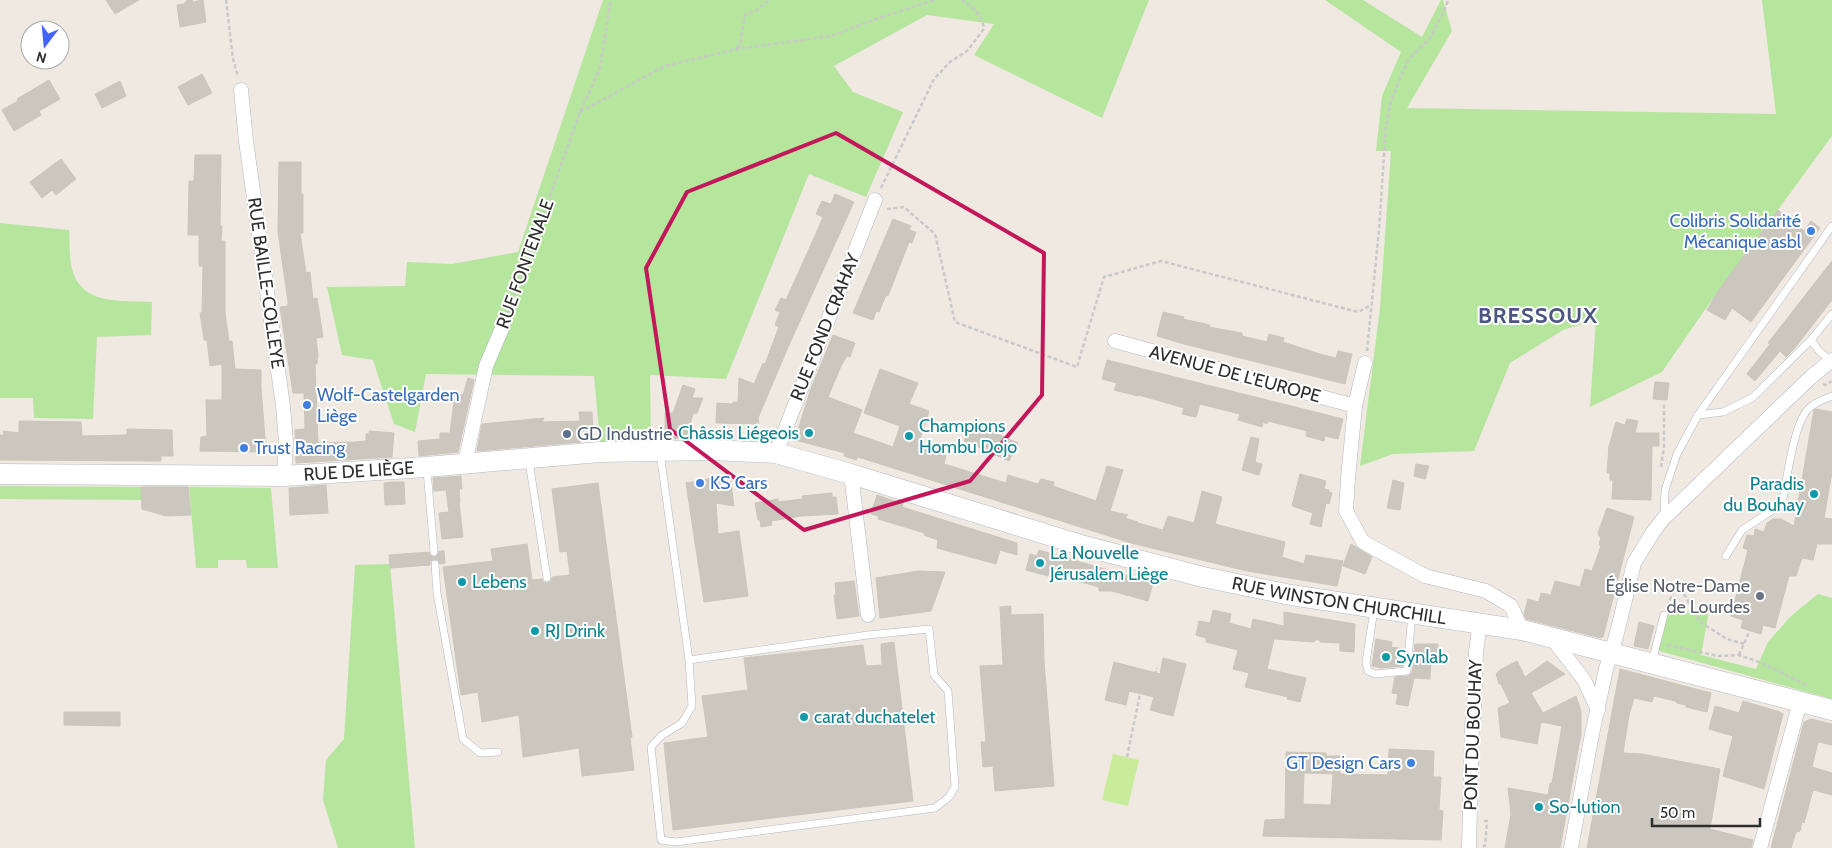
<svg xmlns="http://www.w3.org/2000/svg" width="1832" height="848" font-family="Cabin,sans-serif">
<rect width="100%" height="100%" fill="#efe9e1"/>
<g fill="#b6e59e">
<path d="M 603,0 L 1149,0 L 1102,118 L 974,55 L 994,24 L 927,15 L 834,66 L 853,92 L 903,112 L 866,197 L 809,174 L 726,379 L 650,375 L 651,440 L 600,442 L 594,376 L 426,374 L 415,432 L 394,424 L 373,360 L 342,355 L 327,287 L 405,286 L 407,262 L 452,264 L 518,252 Z"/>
<path d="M 1325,0 L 1363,0 L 1422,37 L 1441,0 L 1443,0 L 1452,31 L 1407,108 L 1776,114 L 1762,0 L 1832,0 L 1832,136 L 1704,311 L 1662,372 L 1590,407 L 1596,320 L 1563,330 L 1510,363 L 1474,451 L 1393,454 L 1360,466 L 1380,308 L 1391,151 L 1376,151 L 1382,96 L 1401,52 Z"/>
<path d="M 0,223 L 69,230 C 70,242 69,257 72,269 C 82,306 121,300 152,302 L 151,335 L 97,337 L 93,419 L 34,418 L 33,398 L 0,398 Z"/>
<path d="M 0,486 L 141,487 L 142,500 L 0,499 Z"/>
<path d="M 189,487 L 271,488 L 278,568 L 247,568 L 246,560 L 218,560 L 218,568 L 196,568 Z"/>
<path d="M 390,564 L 415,848 L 338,848 L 323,800 L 326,760 L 344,739 L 355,565 Z"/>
<path d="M 1818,594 L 1832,598 L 1832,699 L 1656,650 L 1665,614 L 1709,611 L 1701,655 L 1756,669 L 1768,642 L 1791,616 Z"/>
</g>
<path fill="#c9ec9a" d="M 1113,754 L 1139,760 L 1128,806 L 1102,800 Z"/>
<g fill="#cbc7bf" stroke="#cbc5ba">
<path d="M 106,0 L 139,0 L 115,14 Z"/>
<path d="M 187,0 L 192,0 L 193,2 L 203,0 L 206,22 L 180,27 L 177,5 L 184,4 Z"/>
<path d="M 202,74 L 212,93 L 188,105 L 178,87 Z"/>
<path d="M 49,80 L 60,99 L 39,111 L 41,115 L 14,131 L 2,110 L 18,101 L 17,99 Z"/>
<path d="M 120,81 L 126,96 L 102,108 L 95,94 Z"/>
<path d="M 195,155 L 221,155 L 220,226 L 222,226 L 221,241 L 225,241 L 225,313 L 229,341 L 232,341 L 235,369 L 261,370 L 261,387 L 266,452 L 200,451 L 201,437 L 207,436 L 206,400 L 222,400 L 222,364 L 210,366 L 207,340 L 204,340 L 200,313 L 202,313 L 203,266 L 199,266 L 199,235 L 188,235 L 189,181 L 194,181 Z"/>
<path d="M 61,159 L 76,179 L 56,195 L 52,190 L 42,198 L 30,182 Z"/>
<path d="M 279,162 L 301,162 L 301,194 L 303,194 L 303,233 L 300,233 L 306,273 L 310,272 L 313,299 L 317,298 L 323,337 L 316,338 L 318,355 L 317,364 L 315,364 L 318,443 L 356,442 L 366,441 L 366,434 L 369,434 L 369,431 L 394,433 L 392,457 L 296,463 L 295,430 L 305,429 L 304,393 L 293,393 L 280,307 L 288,306 L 288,302 L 278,232 Z"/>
<path d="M 835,194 L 854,202 L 789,345 L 758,418 L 759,424 L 716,423 L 717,403 L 733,404 L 733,402 L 738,402 L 739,378 L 754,384 L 763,363 L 765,364 L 779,327 L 775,325 L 780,312 L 775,310 L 781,298 L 786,300 L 818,229 L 823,217 L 816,214 L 822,201 L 831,204 Z"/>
<path d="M 1778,210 L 1804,231 L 1811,221 L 1820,228 L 1751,322 L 1732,308 L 1725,320 L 1707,310 L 1718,291 Z"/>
<path d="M 893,219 L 911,226 L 909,230 L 916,232 L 912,243 L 909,242 L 888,296 L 886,295 L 879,312 L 876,311 L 873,320 L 853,313 Z"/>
<path d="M 1832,261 L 1832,300 L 1794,349 L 1786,357 L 1780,351 L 1755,381 L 1747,374 L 1770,344 L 1768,343 Z"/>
<path d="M 1163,312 L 1184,317 L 1183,319 L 1210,325 L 1209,327 L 1242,333 L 1242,336 L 1267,342 L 1269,334 L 1284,338 L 1283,342 L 1323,355 L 1336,358 L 1338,351 L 1352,354 L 1345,384 L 1184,344 L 1157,336 Z"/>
<path d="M 833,335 L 855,343 L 850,357 L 847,356 L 841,366 L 828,397 L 862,410 L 853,433 L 893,447 L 900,426 L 864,413 L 880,369 L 918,383 L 909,404 L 929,411 L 918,446 L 946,455 L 944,464 L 1006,483 L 1008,475 L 1038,484 L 1041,479 L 1054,482 L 1053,486 L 1096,501 L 1107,466 L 1123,470 L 1110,511 L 1128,515 L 1125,518 L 1138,522 L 1138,523 L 1163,530 L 1168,516 L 1194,523 L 1202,491 L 1222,497 L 1215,524 L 1285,542 L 1282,557 L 1304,564 L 1306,555 L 1343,561 L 1337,586 L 1247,571 L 1131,543 L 858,457 L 856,460 L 844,456 L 845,453 L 795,440 L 810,391 Z"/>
<path d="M 1107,360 L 1343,419 L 1338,439 L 1325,436 L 1324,441 L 1306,436 L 1307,431 L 1268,421 L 1267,424 L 1263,422 L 1262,427 L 1238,420 L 1240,414 L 1200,404 L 1196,417 L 1182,414 L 1184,408 L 1139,395 L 1138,396 L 1114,390 L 1117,383 L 1102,379 Z"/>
<path d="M 468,378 L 474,380 L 458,452 L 419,456 L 418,441 L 440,439 L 440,433 L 450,433 L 455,393 L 463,395 Z"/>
<path d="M 1655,382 L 1669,383 L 1667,400 L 1653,399 Z"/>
<path d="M 683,385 L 695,389 L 692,398 L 703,398 L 697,413 L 693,414 L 686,438 L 665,439 L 665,413 L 673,413 Z"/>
<path d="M 1816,409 L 1832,412 L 1832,472 L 1824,518 L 1832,519 L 1832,544 L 1817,544 L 1813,560 L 1802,558 L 1796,576 L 1789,576 L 1775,628 L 1763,625 L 1761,634 L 1741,628 L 1743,620 L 1731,616 L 1748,550 L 1743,548 L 1747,535 L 1754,536 L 1755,529 L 1764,532 L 1767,523 L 1773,519 L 1781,519 L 1794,526 L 1814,410 Z"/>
<path d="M 579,412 L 592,412 L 593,431 L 581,432 L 581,442 L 477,451 L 482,424 L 544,418 L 542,422 L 580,421 Z"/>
<path d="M 1627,419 L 1638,421 L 1635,433 L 1659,433 L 1659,446 L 1652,446 L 1651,500 L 1612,499 L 1613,480 L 1610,480 L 1610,473 L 1607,473 L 1609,446 L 1616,422 L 1625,425 Z"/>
<path d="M 19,421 L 81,422 L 82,436 L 127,435 L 127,429 L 172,430 L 173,456 L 161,456 L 161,461 L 0,460 L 0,435 L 4,435 L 3,431 L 19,433 Z"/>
<path d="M 972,423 L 1018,443 L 1009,461 L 964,441 Z"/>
<path d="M 1251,437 L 1259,439 L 1255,462 L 1262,464 L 1259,475 L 1242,470 Z"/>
<path d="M 1416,464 L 1429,466 L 1425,479 L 1414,476 Z"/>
<path d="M 1300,474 L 1326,481 L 1324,489 L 1329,490 L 1329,492 L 1332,493 L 1329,504 L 1326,503 L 1321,527 L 1310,524 L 1313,513 L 1292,506 Z"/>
<path d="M 730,475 L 734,506 L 716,503 L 718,534 L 739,531 L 748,596 L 704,602 L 686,483 Z"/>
<path d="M 461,476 L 462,489 L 459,489 L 460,502 L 459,502 L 463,537 L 442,539 L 439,513 L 449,512 L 446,490 L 434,491 L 433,478 Z"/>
<path d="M 1393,480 L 1404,483 L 1400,510 L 1387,508 Z"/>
<path d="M 393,482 L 404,482 L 405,504 L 385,505 L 384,483 Z"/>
<path d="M 598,483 L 632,737 L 630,737 L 634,770 L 582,776 L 579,748 L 523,757 L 519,715 L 482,722 L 478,692 L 461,695 L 443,567 L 493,561 L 491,549 L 527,544 L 532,580 L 542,579 L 543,582 L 547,583 L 551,582 L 552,577 L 570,575 L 567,551 L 560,552 L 552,489 Z"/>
<path d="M 326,485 L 328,513 L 290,515 L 289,488 Z"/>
<path d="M 141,487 L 188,487 L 191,515 L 166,516 L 142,509 Z"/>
<path d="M 832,493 L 832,497 L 836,497 L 838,514 L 801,516 L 771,521 L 772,525 L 761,527 L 760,520 L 758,520 L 755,503 L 778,499 L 778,502 L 803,499 L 802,496 Z"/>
<path d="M 877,495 L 903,504 L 902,507 L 1017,543 L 1017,555 L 1000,550 L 996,564 L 937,548 L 938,540 L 924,535 L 925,533 L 878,519 L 879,516 L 871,514 Z"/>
<path d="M 1607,508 L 1634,517 L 1603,637 L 1601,638 L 1526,619 L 1524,614 L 1528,599 L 1539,602 L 1541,593 L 1551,595 L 1555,581 L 1580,587 L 1585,569 L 1592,571 L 1601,546 L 1599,545 L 1601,537 L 1599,536 L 1598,533 Z"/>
<path d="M 1351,544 L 1372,557 L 1365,574 L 1343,566 Z"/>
<path d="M 1039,550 L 1153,583 L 1148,601 L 1112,591 L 1099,591 L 1099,587 L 1049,573 L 1048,576 L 1026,570 L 1030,554 L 1037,556 Z"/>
<path d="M 439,551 L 444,551 L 445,563 L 440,564 L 438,560 L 434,559 L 430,561 L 430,565 L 390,568 L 389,555 L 429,552 L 430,555 L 434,557 L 437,556 Z"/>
<path d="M 918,571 L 945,572 L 931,611 L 880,618 L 876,578 Z"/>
<path d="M 854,581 L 859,616 L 837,619 L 834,595 L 836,595 L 835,583 Z"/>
<path d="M 1011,606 L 1011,615 L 1043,614 L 1044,661 L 1054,786 L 995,791 L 993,766 L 983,767 L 981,742 L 986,742 L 980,666 L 1003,665 L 1000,607 Z"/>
<path d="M 1213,610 L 1231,614 L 1229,623 L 1251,629 L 1253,619 L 1284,626 L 1284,612 L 1355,624 L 1354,652 L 1340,651 L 1340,643 L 1320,642 L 1320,640 L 1315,640 L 1314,642 L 1274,639 L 1267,669 L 1306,678 L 1300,702 L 1287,699 L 1288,697 L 1245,687 L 1249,673 L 1233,669 L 1238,650 L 1206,642 L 1206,638 L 1196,635 L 1199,621 L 1210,623 Z"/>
<path d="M 1639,622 L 1654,626 L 1648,649 L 1634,646 Z"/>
<path d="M 1376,639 L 1392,642 L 1391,647 L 1404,649 L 1402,666 L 1382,668 L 1372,666 Z"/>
<path d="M 894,642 L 913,801 L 673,830 L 664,743 L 708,737 L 702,696 L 748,690 L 744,658 L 863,645 L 866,666 L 882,665 L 881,644 Z"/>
<path d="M 1415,644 L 1438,644 L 1438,660 L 1431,660 L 1430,679 L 1414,678 L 1408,706 L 1396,704 L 1398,694 L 1392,693 L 1395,677 L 1408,676 L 1412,673 Z"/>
<path d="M 1163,658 L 1186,664 L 1173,716 L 1150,710 L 1154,697 L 1129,691 L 1126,705 L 1105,700 L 1114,662 L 1160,674 Z"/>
<path d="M 1517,661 L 1525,677 L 1547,661 L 1565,674 L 1531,693 L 1543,713 L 1576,696 L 1581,711 L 1581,734 L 1560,848 L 1505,848 L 1511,814 L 1508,788 L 1548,795 L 1550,783 L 1552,783 L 1562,726 L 1541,722 L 1537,744 L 1501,737 L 1498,708 L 1510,703 L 1501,684 L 1499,684 L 1496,674 L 1500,670 Z"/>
<path d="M 1620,669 L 1711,693 L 1707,712 L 1686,707 L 1686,705 L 1677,703 L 1675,701 L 1654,696 L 1652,702 L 1634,698 L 1629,715 L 1623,753 L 1642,754 L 1720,769 L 1710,829 L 1753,840 L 1751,848 L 1587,848 Z"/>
<path d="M 1743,701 L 1780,712 L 1783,714 L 1764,789 L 1723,776 L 1733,736 L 1709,729 L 1715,706 L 1739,713 Z"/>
<path d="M 64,712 L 120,712 L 120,726 L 64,725 Z"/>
<path d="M 1811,719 L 1832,724 L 1832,745 L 1818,742 L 1812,767 L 1832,773 L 1832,795 L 1813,790 L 1804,823 L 1802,822 L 1800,831 L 1796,832 L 1791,848 L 1771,848 L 1804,722 Z"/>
<path d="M 1389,749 L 1434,751 L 1433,777 L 1441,777 L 1439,810 L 1443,811 L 1441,840 L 1263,836 L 1265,820 L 1285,819 L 1286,752 L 1326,753 L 1326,756 L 1340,756 L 1340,774 L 1304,773 L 1303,804 L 1331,805 L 1333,774 L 1388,775 Z"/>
</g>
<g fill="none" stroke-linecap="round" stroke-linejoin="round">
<g stroke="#b4b7c1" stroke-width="8">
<g id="lane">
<path d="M 1811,340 L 1819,351 L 1831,361"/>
<path d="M 1698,415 L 1723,412 L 1752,398 L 1811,340 L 1832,314"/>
<path d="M 660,453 L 689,660 L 868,635 L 929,629 L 934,675 L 948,691 L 955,787 L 949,797 L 935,808 L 676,842 L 661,840 L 651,747 L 661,736 L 682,723 L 692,706 L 689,660"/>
<path d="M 529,461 L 547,578"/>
<path d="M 427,470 L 434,552"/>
<path d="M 1664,516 L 1665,490 L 1677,454 L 1698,415 L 1832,226"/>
<path d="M 1726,556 L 1742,530 L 1782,504 C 1787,480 1793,426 1808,409 C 1814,403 1824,399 1832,396"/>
<path d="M 435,564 L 437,593 L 463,739 L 480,753 L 498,752"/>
<path d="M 1374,609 L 1366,663 L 1368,671 L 1375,674 L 1407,671 L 1412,614"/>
<path d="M 1652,662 L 1664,615"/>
</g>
</g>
<g stroke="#b4b7c1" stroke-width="15">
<g id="street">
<path d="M 241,90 L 246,141 L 283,406 L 286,442 L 284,476"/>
<path d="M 1115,341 L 1355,406"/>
<path d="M 1365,363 L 1355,406 L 1348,478 L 1346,511 L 1363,542 L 1425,576 L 1486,591 L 1511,606 L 1522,630"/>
<path d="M 776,453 L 875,200"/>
<path d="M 465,463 L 486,366 L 503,326"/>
<path d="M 851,474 L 868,615"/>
<path d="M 1551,637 L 1584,680 L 1598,710"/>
<path d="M 1469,848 L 1472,724 L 1474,711 L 1476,652 L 1480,622"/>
<path d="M 1571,848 L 1591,739 L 1606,669 L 1617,633 L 1634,563 L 1653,532 L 1664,518 L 1811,377 L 1832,360"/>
<path d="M 1760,848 L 1800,702"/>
</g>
</g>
<g stroke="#b4b7c1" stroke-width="21">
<g id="secondary">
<path id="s1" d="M 0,474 L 284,476 L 426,467 L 600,452 L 712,450 L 776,453 L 851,474 L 1084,546 L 1203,577 L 1291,595 L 1522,630 L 1832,710"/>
</g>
</g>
<g stroke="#c9c9c9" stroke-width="2.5" stroke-dasharray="4 2.5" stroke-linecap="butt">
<path d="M 226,0 L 233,59 L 238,77"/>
<path d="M 737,48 L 740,45 L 745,15 L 759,9 L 769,0"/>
<path d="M 580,112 L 665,66 L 737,49 L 831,36 L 876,19 L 934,0"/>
<path d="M 881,188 L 934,79 L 950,62 L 967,51 L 984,29 C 982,15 973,7 962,0"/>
<path d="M 887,209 L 904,207 L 935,234 L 955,322 L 1077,367 L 1104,277 L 1161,261 L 1358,312 L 1371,305"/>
<path d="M 508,313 L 580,112 L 600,68 L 610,4 L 612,0"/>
<path d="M 1367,351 L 1379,230 L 1386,126 L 1391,100 L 1408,60 L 1431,37 L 1446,6 L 1448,0"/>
<path d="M 1823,384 L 1825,385 L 1832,381"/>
<path d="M 1661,467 L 1664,446 L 1664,402"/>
<path d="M 1684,594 L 1700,622 L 1727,639 L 1744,644"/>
<path d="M 1667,606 L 1673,593"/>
<path d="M 1667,645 L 1718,656 L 1739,655 L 1762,663 L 1808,686"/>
<path d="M 1739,655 L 1750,630"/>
<path d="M 1155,675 L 1157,668"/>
<path d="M 1127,757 L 1140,694"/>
<path d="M 1483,846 L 1485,846 L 1487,821 L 1484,821"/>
</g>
<use href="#lane" stroke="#fff" stroke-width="7"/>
<use href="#street" stroke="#fff" stroke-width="14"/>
<use href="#secondary" stroke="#fff" stroke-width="20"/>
</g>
<path fill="none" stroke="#c2185b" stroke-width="4" stroke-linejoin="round" d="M 836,133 L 1044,253 L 1042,395 L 970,481 L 804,530 L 670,429 L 646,268 L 687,192 Z"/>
<g fill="#3f7fe0" stroke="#fff" stroke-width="2">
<circle cx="1811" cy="231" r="5"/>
<circle cx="307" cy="405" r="5"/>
<circle cx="244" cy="448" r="5"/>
<circle cx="700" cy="483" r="5"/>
<circle cx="1411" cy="763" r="5"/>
</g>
<g fill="#0f9aa8" stroke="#fff" stroke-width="2">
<circle cx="809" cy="433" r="5"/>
<circle cx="909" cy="436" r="5"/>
<circle cx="1814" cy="494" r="5"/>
<circle cx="1040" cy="563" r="5"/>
<circle cx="462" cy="582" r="5"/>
<circle cx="535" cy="631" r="5"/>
<circle cx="1386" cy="657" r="5"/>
<circle cx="804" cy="717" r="5"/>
<circle cx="1539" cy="807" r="5"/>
</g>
<circle fill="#5c6f8a" stroke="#fff" stroke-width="2" cx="567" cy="434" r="5"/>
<circle fill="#6b7280" stroke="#fff" stroke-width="2" cx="1760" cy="596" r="5"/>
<g text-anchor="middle" stroke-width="4" stroke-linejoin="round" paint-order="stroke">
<g font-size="18" fill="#366cbe" stroke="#fff" text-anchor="start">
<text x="1801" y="227" text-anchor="end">Colibris Solidarité<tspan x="1801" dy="21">Mécanique asbl</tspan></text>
<text x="317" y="401">Wolf-Castelgarden<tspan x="317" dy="21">Liège</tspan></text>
<text x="254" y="454">Trust Racing</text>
<text x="710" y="489">KS Cars</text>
<text x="1401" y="769" text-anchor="end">GT Design Cars</text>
</g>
<g font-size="18" fill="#2e2e2e" stroke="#fff">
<text transform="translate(525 264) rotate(-70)" y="6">RUE FONTENALE</text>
<text transform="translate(266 283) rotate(82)" y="6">RUE BAILLE-COLLEYE</text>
<text transform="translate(825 327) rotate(-68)" y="6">RUE FOND CRAHAY</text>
<text transform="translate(1235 374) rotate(15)" y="6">AVENUE DE L'EUROPE</text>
<text dy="6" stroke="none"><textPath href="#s1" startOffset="359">RUE DE LIÈGE</textPath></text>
<text dy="6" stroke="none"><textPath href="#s1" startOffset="1360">RUE WINSTON CHURCHILL</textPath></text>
<text transform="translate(1473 735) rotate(-88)" y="6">PONT DU BOUHAY</text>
</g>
<g font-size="18" fill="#0d838f" stroke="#fff" text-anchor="start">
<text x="919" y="432">Champions<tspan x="919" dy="21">Hombu Dojo</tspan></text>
<text x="799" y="439" text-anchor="end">Châssis Liégeois</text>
<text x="1804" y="490" text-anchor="end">Paradis<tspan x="1804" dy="21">du Bouhay</tspan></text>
<text x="1050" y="559">La Nouvelle<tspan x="1050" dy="21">Jérusalem Liège</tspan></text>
<text x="472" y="588">Lebens</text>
<text x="545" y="637">RJ Drink</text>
<text x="1396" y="663">Synlab</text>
<text x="814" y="723">carat duchatelet</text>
<text x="1549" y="813">So-lution</text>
</g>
<g font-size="18" fill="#4e5e75" stroke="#fff" text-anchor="start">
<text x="577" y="440">GD Industrie</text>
</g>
<g font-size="18" fill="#5b616d" stroke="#fff" text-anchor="end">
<text x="1750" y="592">Église Notre-Dame<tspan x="1750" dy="21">de Lourdes</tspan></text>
</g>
<g font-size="22" font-weight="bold" letter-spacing="1" fill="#4d5680" stroke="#fff">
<text x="1538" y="323">BRESSOUX</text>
</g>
</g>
<g transform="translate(45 45) rotate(196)"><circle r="24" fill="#ffffff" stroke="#ababab"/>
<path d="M0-4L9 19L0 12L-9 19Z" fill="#4264fb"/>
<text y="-8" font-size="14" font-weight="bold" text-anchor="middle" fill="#2e2e2e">N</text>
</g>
<path d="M1652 818v8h108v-8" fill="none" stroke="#2e2e2e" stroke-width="2.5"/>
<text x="1660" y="818" font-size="15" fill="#2e2e2e" stroke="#ffffff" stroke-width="4" paint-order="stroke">50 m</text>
</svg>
